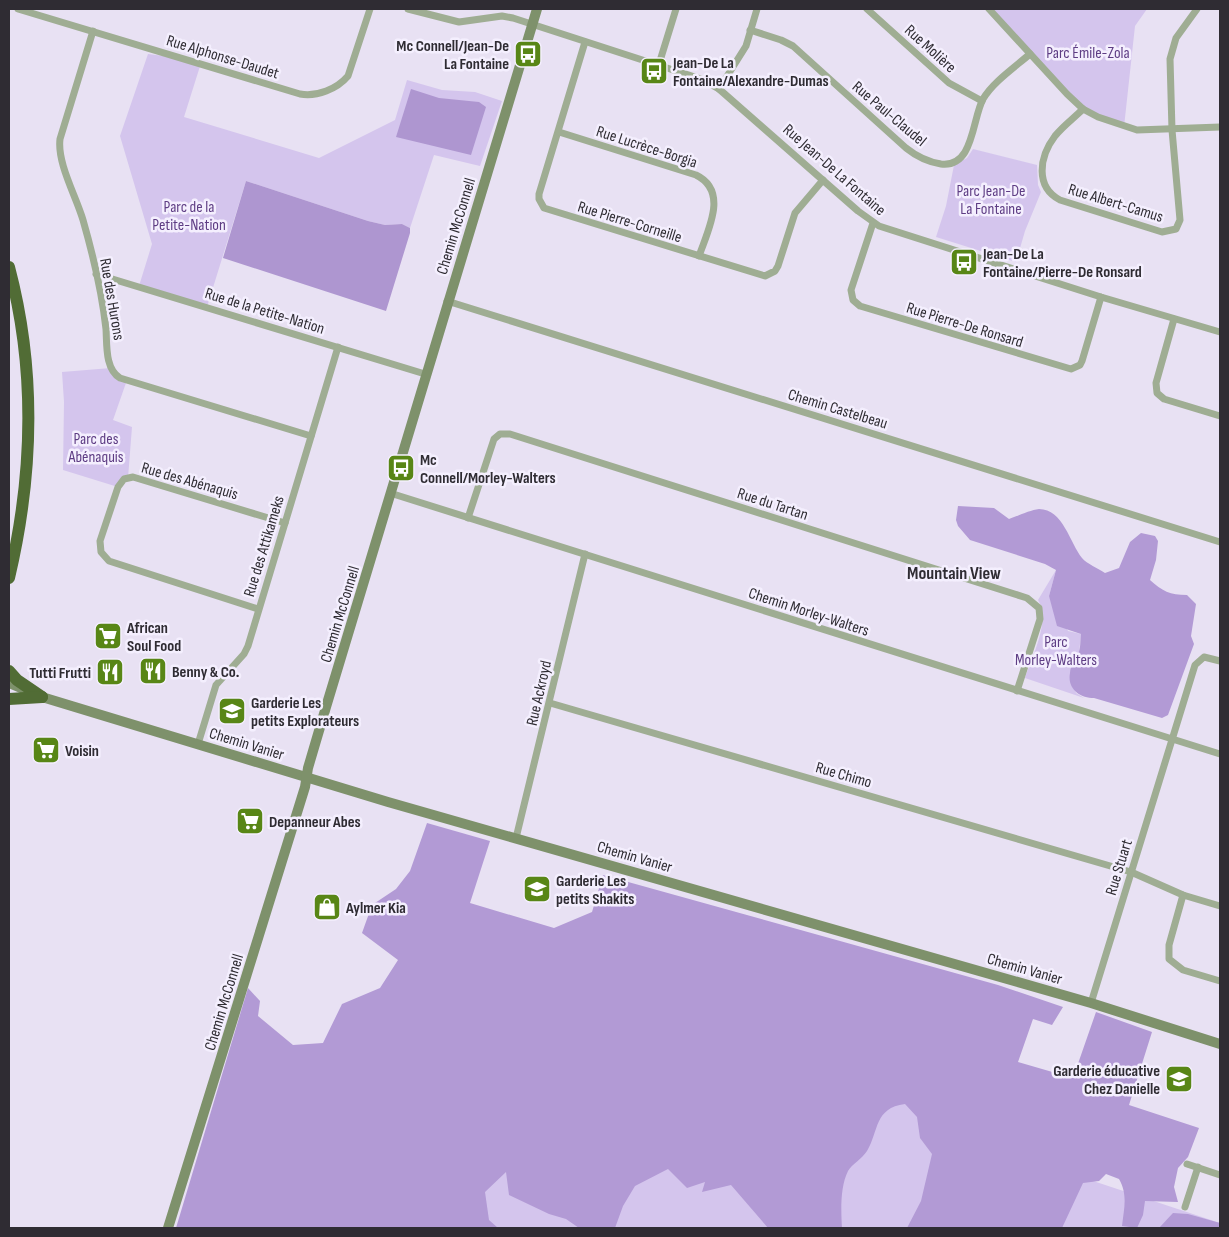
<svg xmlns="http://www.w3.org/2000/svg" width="1229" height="1237" font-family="'Sofia Sans Condensed',sans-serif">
<rect width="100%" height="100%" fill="#e8e1f3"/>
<g fill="#d4c5ed">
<path d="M 989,9 L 1147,9 L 1135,26 L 1124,127 L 1083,109 Z"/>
<path d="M 148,54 L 187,59 L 201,63 L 184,117 L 319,158 L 395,120 L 407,80 L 442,90 L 475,92 L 502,101 L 480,166 L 434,155 L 410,228 L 402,224 L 385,225 L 368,221 L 246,181 L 207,307 L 139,286 L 152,244 L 120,136 Z"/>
<path d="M 973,149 L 1037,165 L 1038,185 L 1041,192 L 1025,231 L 1016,262 L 936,237 L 946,206 L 954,165 L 967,158 Z"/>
<path d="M 111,368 L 127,380 L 113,420 L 132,427 L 128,478 L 118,487 L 63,470 L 64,402 L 62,372 Z"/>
<path d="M 1056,570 L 1049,596 L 1068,631 L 1081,634 L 1079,653 L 1070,672 L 1076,693 L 1084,698 L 1025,678 C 1032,656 1051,621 1038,600 Z"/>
<path d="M 855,1056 L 1072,1174 L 1220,1223 L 1220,1228 L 365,1228 L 488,1104 Z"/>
</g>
<g fill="#b29ad5">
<path d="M 958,506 L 994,508 L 1009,519 C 1018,516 1030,510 1039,509 C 1063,509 1070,543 1082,558 C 1087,564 1098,568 1105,573 L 1119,568 L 1130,542 L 1141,533 L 1155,536 L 1158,541 L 1156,560 L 1150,580 C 1162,591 1170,595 1187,595 L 1196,604 L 1191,636 L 1194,644 L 1168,715 L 1162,718 L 1094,698 C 1080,698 1067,689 1070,673 C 1070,666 1076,660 1078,654 C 1081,648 1080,641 1081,634 L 1057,626 L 1049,596 L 1056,570 L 1045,564 L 970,540 L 958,526 L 956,520 Z"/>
<path d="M 427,823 L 490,841 L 470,903 L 554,928 L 592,912 L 603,875 L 998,985 L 1063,1007 L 1052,1025 L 1033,1019 L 1018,1062 L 1073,1078 L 1096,1012 L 1152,1032 L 1129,1105 L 1199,1128 L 1188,1157 L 1178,1168 L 1174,1187 L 1178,1202 L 1145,1201 L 1143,1215 L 1137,1228 L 1122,1226 C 1124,1208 1128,1195 1119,1179 L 1106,1174 L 1099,1181 L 1083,1183 L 1062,1228 L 907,1228 L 921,1201 L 932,1154 L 920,1138 L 917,1117 L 905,1104 C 874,1108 879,1131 867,1151 C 862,1159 852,1164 848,1171 C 840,1187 841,1211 842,1228 L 768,1228 L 731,1185 L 702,1192 L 705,1182 L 687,1188 L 668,1169 L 635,1186 L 623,1206 L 615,1228 L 579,1228 L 566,1219 L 549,1214 L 509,1195 L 506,1172 L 485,1192 L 489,1220 L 498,1228 L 176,1228 L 248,988 L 260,1001 L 258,1016 L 293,1045 L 323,1043 L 342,1004 L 380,988 L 398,960 L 362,933 L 372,905 L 396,889 L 410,871 Z"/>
<path d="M 1173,1213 L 1188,1214 L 1220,1223 L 1220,1228 L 1159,1228 Z"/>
</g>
<g fill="#ae96d0">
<path d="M 411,89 L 439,98 L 479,102 L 486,107 L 471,155 L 396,137 Z"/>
<path d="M 246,181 L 368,221 L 385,225 L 402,224 L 410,228 L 410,233 L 386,311 L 223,258 Z"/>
</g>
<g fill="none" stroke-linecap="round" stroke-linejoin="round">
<g stroke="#9fad93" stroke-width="7">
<path d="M 18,9 L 300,94 C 317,97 337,89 348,76 L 370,9"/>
<path d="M 408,9 L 459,22 L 502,16 L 513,18 L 701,79 L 719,89 L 858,211 L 879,226 L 1101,297 L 1220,332"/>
<path d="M 867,9 L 949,83 L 982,101"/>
<path d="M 989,9 L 1067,94 L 1083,109 L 1098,117 L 1137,130 L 1220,127"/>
<path d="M 750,30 L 781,40 L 793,46 L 906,148 C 916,156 928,162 941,164 C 974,168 972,119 983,99 C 993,82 1015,67 1030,54"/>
<path d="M 93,31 L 60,139 C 57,163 76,196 83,220 C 93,255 102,292 106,329 C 107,345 105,369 120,378 L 311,436"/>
<path d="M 585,42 L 539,194 L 539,199 L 544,208 L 765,276 L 775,271 L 778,266 L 795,213 L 823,180"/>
<path d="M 659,64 L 676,9"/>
<path d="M 719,89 L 746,46 L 757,9"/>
<path d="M 1083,109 C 1074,118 1063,126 1055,136 C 1039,157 1035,187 1060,200 L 1162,232 L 1176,229 L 1180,220 L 1172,130 L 1170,59 L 1176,38 L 1197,9"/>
<path d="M 559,132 L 696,175 C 729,191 708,230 699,256"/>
<path d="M 873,223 L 851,290 L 853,300 L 860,306 L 1071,369 L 1080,365 L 1082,361 L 1101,297"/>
<path d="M 96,274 L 425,374"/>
<path d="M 447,301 L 1220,542"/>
<path d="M 1174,319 L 1156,383 L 1157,393 L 1164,399 L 1220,416"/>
<path d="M 390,493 L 1220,754"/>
<path d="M 468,518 L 494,439 L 500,434 L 510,434 L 1027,598 L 1039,608 L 1040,619 L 1017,691"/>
<path d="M 258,609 L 109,561 L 101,552 L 100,541 L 118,487 L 124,479 L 133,477 L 285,523"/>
<path d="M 550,703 L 1131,872 L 1183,895 L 1220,906"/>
<path d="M 198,744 L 216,685 L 244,654 L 248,646 L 338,347"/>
<path d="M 516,838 L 585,554"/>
<path d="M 1183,895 L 1169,945 L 1169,959 L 1183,970 L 1220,981"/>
<path d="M 1091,1003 L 1195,665 L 1204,657 L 1220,661"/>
<path d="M 1187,1164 L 1220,1175"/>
<path d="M 1185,1207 L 1198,1167"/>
</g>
<g stroke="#7e916b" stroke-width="10">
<path d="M 9,683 L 42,697 L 388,802 L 1091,1003 L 1220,1044"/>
<path d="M 168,1228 L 305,787 L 308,768 L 326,707 L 537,9"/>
</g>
<g stroke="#516c35" stroke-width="12">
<path d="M 9,267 C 36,369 33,476 9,578"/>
<path d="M 9,671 L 17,680 L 42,697"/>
<path d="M 9,699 L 42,697"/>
</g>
</g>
<defs>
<g id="bus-square" transform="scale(1.4375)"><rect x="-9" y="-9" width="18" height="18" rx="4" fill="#588616" stroke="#f4effe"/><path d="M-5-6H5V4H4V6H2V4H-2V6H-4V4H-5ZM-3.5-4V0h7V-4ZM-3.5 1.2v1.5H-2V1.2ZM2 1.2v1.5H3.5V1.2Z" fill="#fff"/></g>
<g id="supermarket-square" transform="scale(1.4375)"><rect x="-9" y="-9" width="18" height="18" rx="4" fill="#588616" stroke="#f4effe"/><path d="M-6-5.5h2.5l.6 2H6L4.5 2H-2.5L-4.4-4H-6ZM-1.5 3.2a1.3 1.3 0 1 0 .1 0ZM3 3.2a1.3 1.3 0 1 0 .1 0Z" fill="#fff"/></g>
<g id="restaurant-square" transform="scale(1.4375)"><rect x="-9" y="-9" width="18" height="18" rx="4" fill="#588616" stroke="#f4effe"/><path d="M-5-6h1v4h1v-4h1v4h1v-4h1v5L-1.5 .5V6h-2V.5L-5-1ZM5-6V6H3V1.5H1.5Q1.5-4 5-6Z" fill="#fff"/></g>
<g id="school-square" transform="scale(1.4375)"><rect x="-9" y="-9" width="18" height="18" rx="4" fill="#588616" stroke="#f4effe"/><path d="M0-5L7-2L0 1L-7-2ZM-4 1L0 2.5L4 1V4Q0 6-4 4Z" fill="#fff"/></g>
<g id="shop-square" transform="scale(1.4375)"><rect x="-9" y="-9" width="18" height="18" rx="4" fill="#588616" stroke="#f4effe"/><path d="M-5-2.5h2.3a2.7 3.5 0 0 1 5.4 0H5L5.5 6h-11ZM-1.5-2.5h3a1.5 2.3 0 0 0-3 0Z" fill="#fff"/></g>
</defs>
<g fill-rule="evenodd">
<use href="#bus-square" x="528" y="54"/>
<use href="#bus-square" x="654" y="71"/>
<use href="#bus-square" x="964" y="262"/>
<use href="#bus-square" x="401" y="468"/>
<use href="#supermarket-square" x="108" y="636"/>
<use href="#restaurant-square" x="153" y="671"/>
<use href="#restaurant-square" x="110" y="672"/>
<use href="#school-square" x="232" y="711"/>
<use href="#supermarket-square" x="46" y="750"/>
<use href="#supermarket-square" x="250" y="821"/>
<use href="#school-square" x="537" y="889"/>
<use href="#shop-square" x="327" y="907"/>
<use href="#school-square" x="1179" y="1079"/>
</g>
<g text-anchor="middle" stroke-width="5" stroke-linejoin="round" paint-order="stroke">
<g font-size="16" font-weight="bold" fill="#2f2c33" stroke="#f4effe" text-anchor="start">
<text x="509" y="51" text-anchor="end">Mc Connell/Jean-De<tspan x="509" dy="18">La Fontaine</tspan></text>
<text x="673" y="68">Jean-De La<tspan x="673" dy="18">Fontaine/Alexandre-Dumas</tspan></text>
<text x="983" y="259">Jean-De La<tspan x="983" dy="18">Fontaine/Pierre-De Ronsard</tspan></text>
<text x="420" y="465">Mc<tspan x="420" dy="18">Connell/Morley-Walters</tspan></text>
<text x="127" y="633">African<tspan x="127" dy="18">Soul Food</tspan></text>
<text x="172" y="677">Benny &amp; Co.</text>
<text x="91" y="678" text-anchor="end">Tutti Frutti</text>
<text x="251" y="708">Garderie Les<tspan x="251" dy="18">petits Explorateurs</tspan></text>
<text x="65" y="756">Voisin</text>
<text x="269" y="827">Depanneur Abes</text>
<text x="556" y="886">Garderie Les<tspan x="556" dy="18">petits Shakits</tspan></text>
<text x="346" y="913">Aylmer Kia</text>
<text x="1160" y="1076" text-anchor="end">Garderie éducative<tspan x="1160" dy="18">Chez Danielle</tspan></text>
</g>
<g font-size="16" fill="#2f2c33" stroke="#f4effe">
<text transform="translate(931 48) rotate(42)" y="6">Rue Molière</text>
<text transform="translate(223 56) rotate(17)" y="6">Rue Alphonse-Daudet</text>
<text transform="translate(890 113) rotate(40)" y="6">Rue Paul-Claudel</text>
<text transform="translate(647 146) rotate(18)" y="6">Rue Lucrèce-Borgia</text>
<text transform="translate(835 169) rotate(41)" y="6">Rue Jean-De La Fontaine</text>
<text transform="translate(1116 202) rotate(17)" y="6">Rue Albert-Camus</text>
<text transform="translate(630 221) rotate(17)" y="6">Rue Pierre-Corneille</text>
<text transform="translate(455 226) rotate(-73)" y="6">Chemin McConnell</text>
<text transform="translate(113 299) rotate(80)" y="6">Rue des Hurons</text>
<text transform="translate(265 310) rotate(17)" y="6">Rue de la Petite-Nation</text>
<text transform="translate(965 324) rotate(17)" y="6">Rue Pierre-De Ronsard</text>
<text transform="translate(838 408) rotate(17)" y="6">Chemin Castelbeau</text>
<text transform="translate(190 480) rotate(16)" y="6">Rue des Abénaquis</text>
<text transform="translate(773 503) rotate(18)" y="6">Rue du Tartan</text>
<text transform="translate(263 546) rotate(-73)" y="6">Rue des Attikameks</text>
<text transform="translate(809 611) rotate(18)" y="6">Chemin Morley-Walters</text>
<text transform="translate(339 614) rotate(-73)" y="6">Chemin McConnell</text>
<text transform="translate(538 693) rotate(-77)" y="6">Rue Ackroyd</text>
<text transform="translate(247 743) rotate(17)" y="6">Chemin Vanier</text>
<text transform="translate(844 774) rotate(16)" y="6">Rue Chimo</text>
<text transform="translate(635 856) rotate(16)" y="6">Chemin Vanier</text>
<text transform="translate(1118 867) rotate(-73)" y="6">Rue Stuart</text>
<text transform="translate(1025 968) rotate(16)" y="6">Chemin Vanier</text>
<text transform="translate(223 1002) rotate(-73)" y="6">Chemin McConnell</text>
</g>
<g font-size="16" fill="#5e3d84" stroke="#f4effe">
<text x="1088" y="58">Parc Émile-Zola</text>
<text x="991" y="196">Parc Jean-De<tspan x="991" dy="18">La Fontaine</tspan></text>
<text x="189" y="212">Parc de la<tspan x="189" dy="18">Petite-Nation</tspan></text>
<text x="96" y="444">Parc des<tspan x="96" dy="18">Abénaquis</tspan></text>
<text x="1056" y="647">Parc<tspan x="1056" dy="18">Morley-Walters</tspan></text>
</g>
<g font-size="18" font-weight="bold" fill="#2f2c33" stroke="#f4effe">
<text x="954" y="579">Mountain View</text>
</g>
</g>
<rect width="1229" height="1237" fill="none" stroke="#2f2c33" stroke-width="20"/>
</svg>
